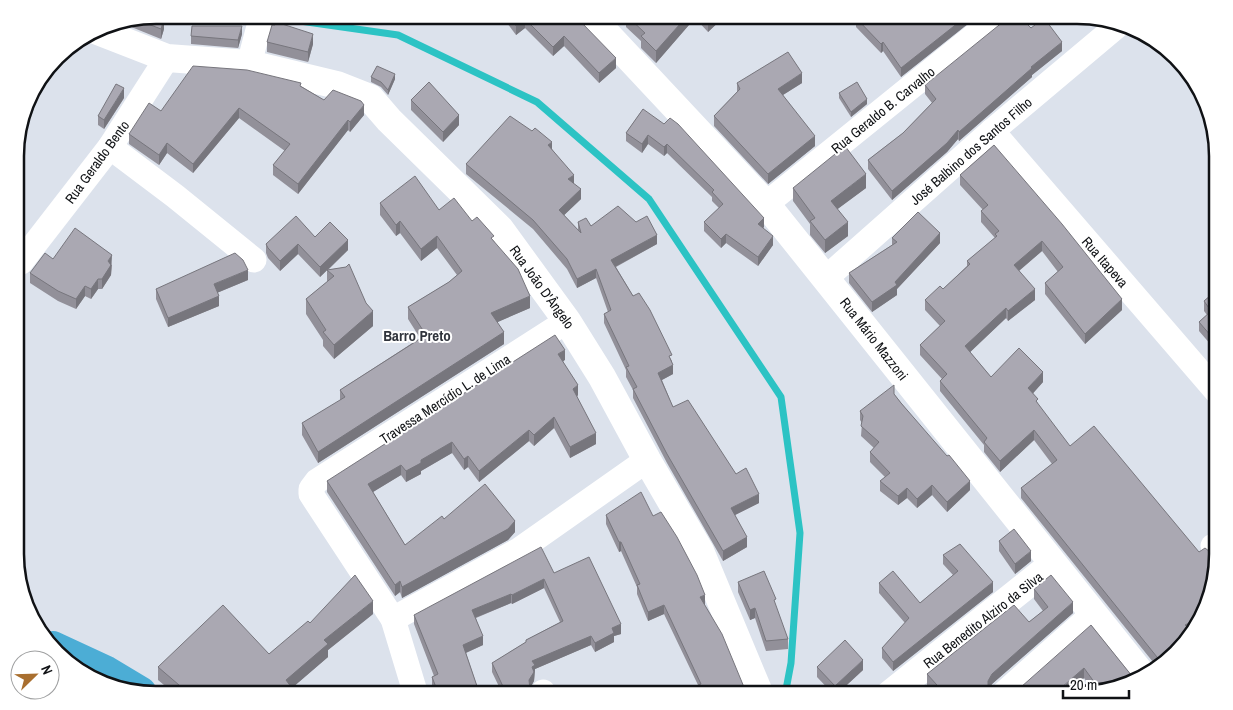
<svg xmlns="http://www.w3.org/2000/svg" width="1233" height="710" font-family="'Archivo Narrow',sans-serif">
<rect width="100%" height="100%" fill="#dce2ec"/>
<g fill="none" stroke-linecap="round" stroke-linejoin="round">
<path stroke="#2cc3c4" stroke-width="7" d="M 265,16 L 398,35 L 537,102 L 649,199 L 781,397 L 800,533 L 791,663 L 785,695"/>
<g stroke="#fff" stroke-width="25">
<path d="M 249,64 L 262,15"/>
<path d="M 992,131 L 1218,393"/>
<path d="M 110,147 L 175,196 L 254,260"/>
<path d="M 766,204 L 1000,15"/>
<path d="M 21,262 L 110,147 L 167,58"/>
<path d="M 826,278 L 992,131 L 1117,26"/>
<path d="M 1213,546 L 1218,552"/>
<path d="M 393,619 L 519,550 L 647,460"/>
<path d="M 543,692 L 544,695"/>
<path d="M 416,695 L 393,619 L 311,494 L 311,489 L 317,481 L 567,321"/>
<path d="M 1002,695 L 1093,614"/>
</g>
<g stroke="#fff" stroke-width="28">
<path d="M 589,15 L 766,204 L 1144,677"/>
<path d="M 95,30 L 167,58 L 249,64 L 337,85 L 370,98 L 389,120 L 500,229 L 567,321 L 602,377 L 647,460 L 700,551 L 760,695"/>
<path d="M 889,695 L 1053,564"/>
</g>
<path stroke="#4cadd5" stroke-width="28" d="M 53,645 L 107,670 L 142,691"/>
</g>
<g fill="#929099">
<path d="M 501,15 L 577,15 L 581,22 L 616,68 L 599,83 L 564,46 L 553,56 L 525,28 L 516,35 Z"/>
<path d="M 626,15 L 726,15 L 708,32 L 695,18 L 656,63 L 641,48 L 641,41 L 626,27 Z"/>
<path d="M 859,15 L 979,15 L 901,77 L 883,51 L 881,53 L 856,27 L 856,18 Z"/>
<path d="M 152,16 L 164,29 L 161,39 L 119,22 Z"/>
<path d="M 275,25 L 313,44 L 308,62 L 267,52 L 267,42 Z"/>
<path d="M 1031,28 L 1062,51 L 1032,75 L 1032,77 L 959,141 L 958,139 L 947,152 L 892,200 L 868,169 L 868,160 L 903,133 L 932,103 L 925,94 L 925,85 Z"/>
<path d="M 242,34 L 238,48 L 191,44 L 191,36 Z"/>
<path d="M 371,77 L 395,79 L 388,95 L 381,87 L 371,82 Z"/>
<path d="M 737,83 L 802,83 L 783,95 L 815,146 L 768,184 L 714,126 L 714,116 L 737,92 Z"/>
<path d="M 301,86 L 324,100 L 364,115 L 350,132 L 348,130 L 298,194 L 273,175 L 273,165 L 285,151 L 239,118 L 193,173 L 167,153 L 159,165 L 129,144 L 129,134 L 161,111 Z"/>
<path d="M 839,93 L 867,104 L 851,117 L 839,98 Z"/>
<path d="M 124,98 L 104,129 L 98,125 L 98,116 Z"/>
<path d="M 411,100 L 459,125 L 443,142 L 411,110 Z"/>
<path d="M 643,109 L 764,227 L 763,228 L 773,245 L 758,266 L 726,243 L 721,248 L 704,231 L 704,222 L 719,208 L 712,201 L 712,197 L 667,153 L 664,156 L 648,144 L 642,153 L 626,141 L 626,133 Z"/>
<path d="M 994,145 L 1122,310 L 1085,344 L 1045,294 L 1045,283 L 1058,272 L 1042,251 L 1019,271 L 1035,300 L 1008,321 L 1006,318 L 970,352 L 991,377 L 1043,382 L 1033,393 L 1038,404 L 1199,625 L 1157,667 L 1021,498 L 1021,488 L 1052,464 L 1034,440 L 1000,472 L 984,452 L 984,445 L 940,391 L 940,381 L 942,379 L 920,355 L 920,345 L 940,326 L 925,310 L 925,300 L 943,289 L 967,266 L 967,261 L 995,238 L 981,222 L 981,211 L 983,210 L 960,185 L 960,175 Z"/>
<path d="M 552,149 L 574,184 L 581,199 L 564,215 L 578,230 L 578,222 L 657,244 L 616,267 L 672,361 L 673,374 L 662,380 L 673,407 L 736,474 L 759,503 L 735,515 L 747,547 L 723,561 L 667,463 L 633,398 L 633,390 L 626,377 L 626,370 L 604,323 L 604,314 L 608,312 L 596,278 L 577,288 L 567,269 L 533,229 L 466,174 L 466,164 Z"/>
<path d="M 793,188 L 866,188 L 837,209 L 848,236 L 825,253 L 810,235 L 810,224 L 793,201 Z"/>
<path d="M 380,203 L 439,210 L 472,221 L 494,241 L 530,308 L 497,322 L 504,344 L 318,463 L 302,435 L 302,423 L 340,401 L 340,390 L 420,338 L 408,319 L 408,307 L 449,282 L 457,275 L 437,248 L 421,261 L 400,233 L 396,236 L 380,215 Z"/>
<path d="M 315,237 L 348,250 L 328,270 L 346,267 L 373,326 L 334,359 L 323,346 L 323,340 L 306,314 L 306,299 L 327,282 L 327,270 L 320,277 L 298,254 L 280,271 L 268,258 L 266,253 L 266,244 Z"/>
<path d="M 892,238 L 940,243 L 897,289 L 897,295 L 872,312 L 849,283 L 849,273 L 892,245 Z"/>
<path d="M 53,259 L 112,265 L 111,275 L 102,289 L 98,289 L 91,299 L 85,296 L 76,309 L 58,301 L 30,283 L 30,273 Z"/>
<path d="M 248,280 L 217,293 L 219,306 L 168,327 L 156,299 L 156,289 Z"/>
<path d="M 1218,289 L 1218,353 L 1199,331 L 1199,322 L 1207,315 L 1204,311 L 1204,301 Z"/>
<path d="M 565,360 L 563,361 L 578,395 L 577,397 L 596,444 L 570,458 L 554,428 L 534,446 L 529,441 L 479,482 L 468,467 L 464,470 L 452,453 L 421,471 L 421,474 L 406,482 L 401,475 L 373,492 L 405,545 L 444,519 L 515,532 L 508,540 L 402,598 L 400,592 L 395,596 L 327,492 L 327,481 Z"/>
<path d="M 894,394 L 970,490 L 947,512 L 932,495 L 917,508 L 907,498 L 898,505 L 880,491 L 880,481 L 885,477 L 870,462 L 870,452 L 874,448 L 861,436 L 862,423 L 860,420 L 860,411 Z"/>
<path d="M 606,515 L 653,516 L 705,604 L 704,605 L 746,692 L 698,685 L 664,614 L 648,621 L 637,594 L 637,587 L 621,551 L 619,552 L 606,524 Z"/>
<path d="M 999,541 L 1031,561 L 1015,574 L 999,551 Z"/>
<path d="M 943,555 L 993,592 L 893,671 L 882,658 L 882,648 L 905,623 L 879,593 L 879,583 L 920,603 L 953,575 L 943,564 Z"/>
<path d="M 554,573 L 621,634 L 614,636 L 614,642 L 595,652 L 591,645 L 535,669 L 534,681 L 530,688 L 530,690 L 534,695 L 503,695 L 492,672 L 492,663 L 526,642 L 526,640 L 560,622 L 544,588 L 512,604 L 511,603 L 476,618 L 483,645 L 466,653 L 480,695 L 435,695 L 432,686 L 432,677 L 434,676 L 414,624 L 414,615 Z"/>
<path d="M 738,582 L 788,639 L 788,649 L 766,651 L 755,618 L 750,620 L 738,592 Z"/>
<path d="M 1034,589 L 1073,613 L 992,684 L 989,690 L 991,694 L 993,695 L 936,695 L 927,685 L 927,674 L 1029,622 L 1043,611 L 1034,599 Z"/>
<path d="M 373,614 L 328,650 L 328,657 L 292,688 L 297,695 L 176,695 L 158,680 L 158,667 L 269,654 L 310,623 Z"/>
<path d="M 1091,625 L 1132,676 L 1137,679 L 1094,692 L 1084,678 L 1065,695 Z"/>
<path d="M 817,667 L 863,670 L 836,695 L 834,695 L 817,677 Z"/>
</g>
<g fill="#77767d">
<path d="M 688,15 L 695,15 L 695,18 L 656,63 L 656,51 Z"/>
<path d="M 714,15 L 726,15 L 708,32 L 708,20 Z"/>
<path d="M 968,15 L 979,15 L 901,77 L 901,68 Z"/>
<path d="M 164,19 L 164,29 L 161,39 L 161,29 Z"/>
<path d="M 525,19 L 525,28 L 516,35 L 516,26 Z"/>
<path d="M 242,26 L 242,34 L 238,48 L 238,40 Z"/>
<path d="M 313,34 L 313,44 L 308,62 L 308,52 Z"/>
<path d="M 564,36 L 564,46 L 553,56 L 553,47 Z"/>
<path d="M 883,42 L 883,51 L 881,53 L 881,44 Z"/>
<path d="M 1062,42 L 1062,51 L 1032,75 L 1032,77 L 959,141 L 959,132 L 1031,67 Z"/>
<path d="M 616,58 L 616,68 L 599,83 L 599,73 Z"/>
<path d="M 802,73 L 802,83 L 778,98 L 778,89 Z"/>
<path d="M 395,74 L 395,79 L 388,95 L 388,90 Z"/>
<path d="M 124,88 L 124,98 L 104,129 L 104,120 Z"/>
<path d="M 867,99 L 867,104 L 851,117 L 851,112 Z"/>
<path d="M 364,105 L 364,115 L 350,132 L 350,122 Z"/>
<path d="M 239,108 L 239,118 L 193,173 L 193,164 Z"/>
<path d="M 459,115 L 459,125 L 443,142 L 443,132 Z"/>
<path d="M 348,120 L 348,130 L 298,194 L 298,184 Z"/>
<path d="M 958,130 L 958,139 L 947,152 L 892,200 L 892,191 Z"/>
<path d="M 648,135 L 648,144 L 642,153 L 642,144 Z"/>
<path d="M 815,136 L 815,146 L 768,184 L 768,174 Z"/>
<path d="M 552,142 L 552,152 L 548,145 Z"/>
<path d="M 167,143 L 167,153 L 159,165 L 159,155 Z"/>
<path d="M 667,144 L 667,153 L 664,156 L 664,147 Z"/>
<path d="M 866,174 L 866,188 L 831,214 L 831,201 Z"/>
<path d="M 574,175 L 574,184 L 568,179 Z"/>
<path d="M 581,189 L 581,199 L 559,220 L 559,210 Z"/>
<path d="M 764,218 L 764,227 L 758,233 L 758,224 Z"/>
<path d="M 400,221 L 400,233 L 396,236 L 396,225 Z"/>
<path d="M 848,222 L 848,236 L 825,253 L 825,240 Z"/>
<path d="M 940,233 L 940,243 L 897,289 L 897,295 L 872,312 L 872,302 L 895,282 Z"/>
<path d="M 726,234 L 726,243 L 721,248 L 721,239 Z"/>
<path d="M 657,235 L 657,244 L 611,269 L 611,260 Z"/>
<path d="M 437,236 L 437,248 L 421,261 L 421,249 Z"/>
<path d="M 773,236 L 773,245 L 758,266 L 758,257 Z"/>
<path d="M 348,240 L 348,250 L 320,277 L 320,267 Z"/>
<path d="M 1042,241 L 1042,251 L 1014,275 L 1014,265 Z"/>
<path d="M 298,244 L 298,254 L 280,271 L 280,261 Z"/>
<path d="M 112,255 L 111,275 L 102,289 L 102,279 L 108,261 Z"/>
<path d="M 596,269 L 596,278 L 577,288 L 577,279 Z"/>
<path d="M 248,270 L 248,280 L 214,294 L 214,284 Z"/>
<path d="M 98,279 L 98,289 L 91,299 L 91,289 Z"/>
<path d="M 85,286 L 85,296 L 76,309 L 76,299 Z"/>
<path d="M 1035,289 L 1035,300 L 1008,321 L 1008,311 Z"/>
<path d="M 219,296 L 219,306 L 168,327 L 168,318 Z"/>
<path d="M 530,296 L 530,308 L 491,325 L 491,313 Z"/>
<path d="M 1122,299 L 1122,310 L 1085,344 L 1085,334 Z"/>
<path d="M 1006,308 L 1006,318 L 965,357 L 965,346 Z"/>
<path d="M 373,311 L 373,326 L 334,359 L 334,345 Z"/>
<path d="M 504,332 L 504,344 L 318,463 L 318,452 Z"/>
<path d="M 565,350 L 565,360 L 558,365 L 558,354 Z"/>
<path d="M 673,365 L 673,374 L 658,382 L 658,373 Z"/>
<path d="M 1043,372 L 1043,382 L 1028,399 L 1028,388 Z"/>
<path d="M 578,385 L 578,395 L 573,400 L 573,389 Z"/>
<path d="M 554,417 L 554,428 L 534,446 L 534,435 Z"/>
<path d="M 529,430 L 529,441 L 479,482 L 479,471 Z"/>
<path d="M 1034,430 L 1034,440 L 1000,472 L 1000,461 Z"/>
<path d="M 596,433 L 596,444 L 570,458 L 570,447 Z"/>
<path d="M 452,442 L 452,453 L 421,471 L 421,474 L 406,482 L 406,471 L 421,460 Z"/>
<path d="M 468,456 L 468,467 L 464,470 L 464,459 Z"/>
<path d="M 401,465 L 401,475 L 368,495 L 368,484 Z"/>
<path d="M 970,481 L 970,490 L 947,512 L 947,502 Z"/>
<path d="M 932,485 L 932,495 L 917,508 L 917,499 Z"/>
<path d="M 907,488 L 907,498 L 898,505 L 898,496 Z"/>
<path d="M 759,494 L 759,503 L 731,517 L 731,508 Z"/>
<path d="M 515,521 L 515,532 L 508,540 L 402,598 L 402,587 Z"/>
<path d="M 747,537 L 747,547 L 723,561 L 723,551 Z"/>
<path d="M 619,542 L 621,542 L 621,551 L 619,552 Z"/>
<path d="M 1031,551 L 1031,561 L 1015,574 L 1015,564 Z"/>
<path d="M 544,579 L 544,588 L 512,604 L 512,595 Z"/>
<path d="M 400,581 L 400,592 L 395,596 L 395,585 Z"/>
<path d="M 993,582 L 993,592 L 893,671 L 893,662 Z"/>
<path d="M 511,594 L 511,603 L 472,619 L 472,610 Z"/>
<path d="M 705,595 L 705,604 L 700,607 L 700,597 Z"/>
<path d="M 373,601 L 373,614 L 328,650 L 328,657 L 286,693 L 286,680 L 324,640 Z"/>
<path d="M 1073,602 L 1073,613 L 992,684 L 988,691 L 988,681 L 992,674 Z"/>
<path d="M 664,605 L 664,614 L 648,621 L 648,612 Z"/>
<path d="M 755,608 L 755,618 L 750,620 L 750,610 Z"/>
<path d="M 1201,617 L 1199,625 L 1191,633 L 1185,625 Z"/>
<path d="M 621,624 L 621,634 L 614,636 L 614,642 L 595,652 L 595,643 L 612,628 Z"/>
<path d="M 483,636 L 483,645 L 463,654 L 463,645 Z"/>
<path d="M 591,636 L 591,645 L 535,669 L 534,681 L 529,690 L 529,680 L 532,661 Z"/>
<path d="M 863,660 L 863,670 L 836,695 L 835,695 L 835,686 Z"/>
<path d="M 1084,668 L 1084,678 L 1065,695 L 1054,695 Z"/>
<path d="M 191,686 L 191,695 L 186,695 L 186,691 Z"/>
</g>
<g fill="#aaa8b2" stroke="#77767d">
<path d="M 508,15 L 577,15 L 581,20 L 580,21 L 616,58 L 599,73 L 564,36 L 553,47 L 525,19 L 516,26 Z"/>
<path d="M 626,15 L 688,15 L 656,51 L 641,36 L 645,33 Z"/>
<path d="M 703,15 L 714,15 L 708,20 Z"/>
<path d="M 860,15 L 968,15 L 901,68 L 883,42 L 881,44 L 856,18 Z"/>
<path d="M 1010,15 L 1018,15 L 1031,28 L 1044,18 L 1062,42 L 1031,67 L 1032,68 L 959,132 L 958,130 L 947,143 L 892,191 L 868,160 L 903,133 L 936,99 L 925,85 L 1009,17 Z"/>
<path d="M 152,16 L 164,19 L 161,29 L 135,19 Z"/>
<path d="M 276,22 L 313,34 L 308,52 L 267,42 L 272,25 L 275,25 Z"/>
<path d="M 192,26 L 242,26 L 238,40 L 191,36 Z"/>
<path d="M 788,52 L 802,73 L 778,89 L 815,136 L 768,174 L 714,116 L 740,89 L 737,83 Z"/>
<path d="M 193,66 L 247,70 L 301,83 L 300,86 L 324,100 L 333,90 L 361,101 L 364,105 L 350,122 L 348,120 L 298,184 L 273,165 L 290,144 L 239,108 L 193,164 L 167,143 L 159,155 L 129,134 L 149,103 L 161,111 Z"/>
<path d="M 377,66 L 395,74 L 388,90 L 381,82 L 371,77 Z"/>
<path d="M 429,82 L 459,115 L 443,132 L 411,100 Z"/>
<path d="M 857,82 L 867,99 L 851,112 L 839,93 Z"/>
<path d="M 116,84 L 124,88 L 104,120 L 98,116 Z"/>
<path d="M 643,109 L 664,124 L 670,118 L 678,124 L 764,218 L 758,224 L 773,236 L 758,257 L 726,234 L 721,239 L 704,222 L 723,204 L 712,192 L 714,190 L 667,144 L 664,147 L 648,135 L 642,144 L 626,133 Z"/>
<path d="M 510,116 L 532,131 L 535,128 L 552,142 L 548,145 L 574,175 L 568,179 L 581,189 L 559,210 L 581,233 L 578,222 L 586,218 L 591,226 L 618,206 L 636,222 L 647,216 L 657,235 L 611,260 L 633,296 L 639,293 L 650,310 L 672,355 L 669,356 L 673,365 L 658,373 L 673,407 L 688,400 L 736,474 L 746,468 L 759,494 L 731,508 L 747,537 L 723,551 L 667,454 L 633,389 L 637,387 L 626,367 L 629,366 L 604,314 L 611,310 L 596,269 L 577,279 L 567,259 L 533,220 L 466,164 Z"/>
<path d="M 994,145 L 1062,224 L 1122,299 L 1085,334 L 1045,283 L 1063,267 L 1042,241 L 1014,265 L 1035,289 L 1008,311 L 1006,308 L 965,346 L 991,377 L 1019,348 L 1043,372 L 1028,388 L 1038,399 L 1036,401 L 1070,446 L 1094,426 L 1199,552 L 1205,548 L 1214,555 L 1218,555 L 1218,563 L 1201,617 L 1185,625 L 1192,632 L 1161,662 L 1021,488 L 1057,460 L 1034,430 L 1000,461 L 984,442 L 987,438 L 940,381 L 947,374 L 920,345 L 945,321 L 925,300 L 940,286 L 943,289 L 970,264 L 967,261 L 997,236 L 995,234 L 999,231 L 981,211 L 988,205 L 960,175 Z"/>
<path d="M 845,146 L 866,174 L 831,201 L 848,222 L 825,240 L 810,221 L 815,218 L 793,188 Z"/>
<path d="M 415,176 L 439,210 L 454,198 L 472,221 L 477,217 L 494,236 L 491,238 L 518,269 L 530,296 L 491,313 L 504,332 L 318,452 L 302,423 L 345,397 L 340,390 L 426,335 L 408,307 L 449,282 L 462,271 L 437,236 L 421,249 L 400,221 L 396,225 L 380,203 Z"/>
<path d="M 918,212 L 940,233 L 895,282 L 897,285 L 872,302 L 849,273 L 897,242 L 892,238 Z"/>
<path d="M 296,216 L 315,237 L 330,222 L 348,240 L 320,267 L 298,244 L 280,261 L 268,248 L 266,244 Z"/>
<path d="M 75,228 L 112,255 L 108,261 L 111,265 L 102,279 L 98,279 L 91,289 L 85,286 L 76,299 L 58,291 L 30,273 L 45,253 L 53,259 Z"/>
<path d="M 235,253 L 243,260 L 248,270 L 214,284 L 219,296 L 168,318 L 156,289 Z"/>
<path d="M 349,264 L 366,303 L 373,311 L 334,345 L 323,332 L 326,330 L 306,299 L 334,276 L 327,270 L 346,267 Z"/>
<path d="M 1218,289 L 1218,344 L 1199,322 L 1211,311 L 1204,301 Z"/>
<path d="M 555,335 L 565,350 L 558,354 L 578,385 L 573,389 L 596,433 L 570,447 L 554,417 L 534,435 L 529,430 L 479,471 L 468,456 L 464,459 L 452,442 L 421,460 L 421,463 L 406,471 L 401,465 L 368,484 L 405,545 L 442,516 L 444,519 L 485,484 L 515,521 L 508,529 L 402,587 L 400,581 L 395,585 L 327,481 Z"/>
<path d="M 894,385 L 894,394 L 901,403 L 947,456 L 949,455 L 970,481 L 947,502 L 932,485 L 917,499 L 907,488 L 898,496 L 880,481 L 890,473 L 870,452 L 879,442 L 861,426 L 863,416 L 860,411 Z"/>
<path d="M 641,492 L 653,516 L 661,512 L 677,537 L 697,575 L 705,595 L 700,597 L 722,634 L 746,692 L 748,695 L 677,695 L 677,694 L 701,684 L 664,605 L 648,612 L 637,585 L 640,584 L 621,542 L 619,542 L 606,515 Z"/>
<path d="M 1014,529 L 1031,551 L 1015,564 L 999,541 Z"/>
<path d="M 960,544 L 993,582 L 893,662 L 882,648 L 909,618 L 879,583 L 893,571 L 920,603 L 958,571 L 943,555 Z"/>
<path d="M 541,547 L 554,573 L 589,557 L 621,624 L 612,628 L 614,633 L 595,643 L 591,636 L 532,661 L 535,665 L 532,667 L 534,672 L 529,680 L 530,690 L 534,695 L 507,695 L 492,663 L 526,642 L 526,640 L 563,621 L 544,579 L 512,595 L 511,594 L 472,610 L 483,636 L 463,645 L 480,695 L 439,695 L 432,677 L 438,674 L 414,615 Z"/>
<path d="M 764,571 L 776,599 L 774,600 L 788,639 L 766,641 L 755,608 L 750,610 L 738,582 Z"/>
<path d="M 355,575 L 373,601 L 324,640 L 328,644 L 286,680 L 297,695 L 201,695 L 191,686 L 186,691 L 158,667 L 223,605 L 269,654 L 308,621 L 310,623 Z"/>
<path d="M 1051,575 L 1073,602 L 992,674 L 988,681 L 988,687 L 991,694 L 993,695 L 946,695 L 927,674 L 1014,605 L 1029,622 L 1048,607 L 1034,589 Z"/>
<path d="M 1091,625 L 1132,676 L 1137,679 L 1100,690 L 1084,668 L 1054,694 L 1055,695 L 1012,695 Z"/>
<path d="M 845,640 L 863,660 L 835,686 L 817,667 Z"/>
</g>
<g text-anchor="middle" stroke-width="4" stroke-linejoin="round" paint-order="stroke">
<g font-size="14" fill="#101215" stroke="#fff">
<text transform="translate(883 110) rotate(-39)" y="5">Rua Geraldo B. Carvalho</text>
<text transform="translate(971 151) rotate(-41)" y="5">José Balbino dos Santos Filho</text>
<text transform="translate(97 162) rotate(-54)" y="5">Rua Geraldo Bento</text>
<text transform="translate(1105 262) rotate(49)" y="5">Rua Itapeva</text>
<text transform="translate(542 287) rotate(54)" y="5">Rua João D'Ângelo</text>
<text transform="translate(874 339) rotate(52)" y="5">Rua Mário Mazzoni</text>
<text transform="translate(445 399) rotate(-33)" y="5">Travessa Mercídio L. de Lima</text>
<text transform="translate(983 620) rotate(-38)" y="5">Rua Benedito Alziro da Silva</text>
</g>
<g font-size="15" font-weight="bold" fill="#30343c" stroke="#fff">
<text x="417" y="341">Barro Preto</text>
</g>
</g>
<path d="M0 0H1233V710H0ZM156 24H1077A132 132 0 0 1 1209 156V554A132 132 0 0 1 1077 686H156A132 132 0 0 1 24 554V156A132 132 0 0 1 156 24Z" fill="#fff" fill-rule="evenodd"/>
<path fill="none" stroke="#101215" stroke-width="2.5" d="M156 24H1077A132 132 0 0 1 1209 156V554A132 132 0 0 1 1077 686H156A132 132 0 0 1 24 554V156A132 132 0 0 1 156 24Z"/>
<g transform="translate(35 675) rotate(67)"><circle r="24" fill="#ffffff" stroke="#9fa0a1"/>
<path d="M0-4L9 19L0 12L-9 19Z" fill="#a96f2f"/>
<text y="-8" font-size="14" font-weight="bold" text-anchor="middle" fill="#101215">N</text>
</g>
<path d="M1063 690v8h66v-8" fill="none" stroke="#101215" stroke-width="2.5"/>
<text x="1070" y="690" font-size="15" fill="#101215" stroke="#ffffff" stroke-width="4" paint-order="stroke">20 m</text>
</svg>
